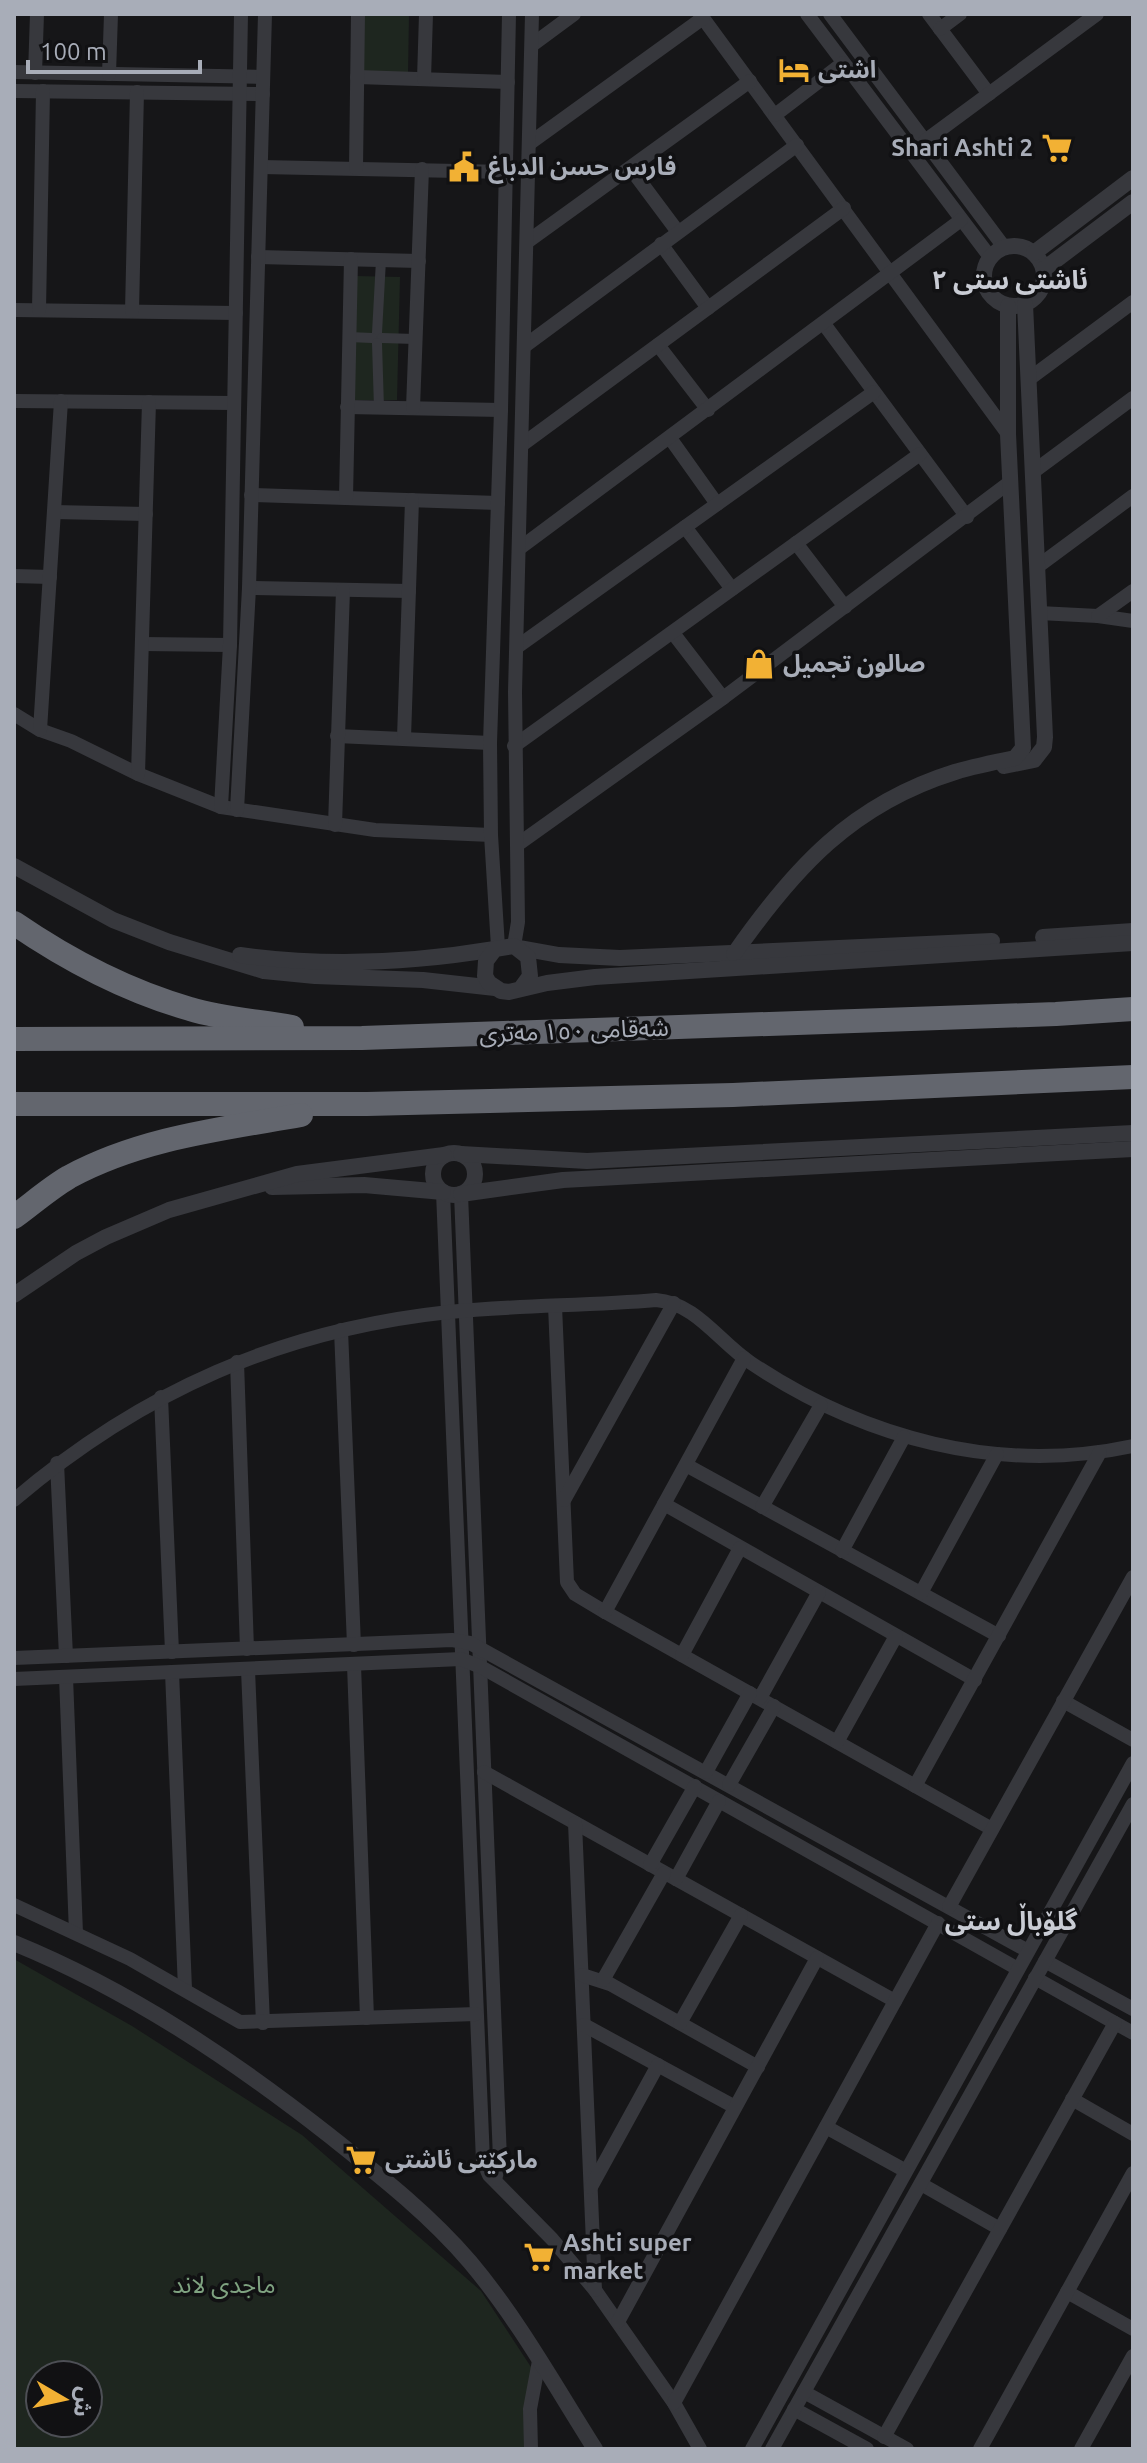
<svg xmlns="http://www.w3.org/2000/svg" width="1147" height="2463" font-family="Ubuntu,'Noto Sans Arabic',sans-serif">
<rect width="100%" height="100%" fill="#161618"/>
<g fill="#1e261f" fill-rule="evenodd">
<path d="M 362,14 L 409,14 L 408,74 L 361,72 Z"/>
<path d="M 356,276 L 400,277 L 397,400 L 353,400 Z"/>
<path d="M 14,1959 L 132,2026 L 302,2135 L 481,2291 L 531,2367 L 532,2449 L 14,2449 ZM 40,2375 L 88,2375 L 88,2423 L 40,2423 Z"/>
</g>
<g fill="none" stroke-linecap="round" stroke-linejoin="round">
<g stroke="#37383d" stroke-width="10">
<path d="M 377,333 L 381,260"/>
<path d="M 349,337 L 372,338"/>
<path d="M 382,338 L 415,339"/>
<path d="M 377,343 L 379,408"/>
</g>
<g stroke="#37383d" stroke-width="14">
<path d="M 700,14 L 1008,434"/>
<path d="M 807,14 L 990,257"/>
<path d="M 830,14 L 1004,247"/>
<path d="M 929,14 L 989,94"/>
<path d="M 940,29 L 960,14"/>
<path d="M 532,45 L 574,14"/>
<path d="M 14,72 L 263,77"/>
<path d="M 35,73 L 37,14"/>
<path d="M 109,74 L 111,14"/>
<path d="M 357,77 L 508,82"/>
<path d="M 424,79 L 426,14"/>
<path d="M 14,91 L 263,94"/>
<path d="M 775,115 L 843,63"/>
<path d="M 925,141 L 1097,14"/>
<path d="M 530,143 L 703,18"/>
<path d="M 261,167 L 507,172"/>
<path d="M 356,168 L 358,14"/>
<path d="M 631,169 L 678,232"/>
<path d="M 527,242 L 750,81"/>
<path d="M 661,244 L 708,308"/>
<path d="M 258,257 L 419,261"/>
<path d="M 14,310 L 236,313"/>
<path d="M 39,310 L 43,91"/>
<path d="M 132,311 L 137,92"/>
<path d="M 824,324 L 967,517"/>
<path d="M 526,345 L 797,145"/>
<path d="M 658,345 L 708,410"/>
<path d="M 1029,379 L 1133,302"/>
<path d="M 14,401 L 234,403"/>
<path d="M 347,407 L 501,410"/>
<path d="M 413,408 L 422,169"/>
<path d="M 670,438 L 717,504"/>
<path d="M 523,444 L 844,208"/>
<path d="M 1033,472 L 1133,398"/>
<path d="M 251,495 L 498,503"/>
<path d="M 346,498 L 351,259"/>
<path d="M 54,512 L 146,514"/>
<path d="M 685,527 L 732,589"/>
<path d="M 796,543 L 845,607"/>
<path d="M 520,548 L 961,220"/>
<path d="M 1037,567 L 1133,496"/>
<path d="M 14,576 L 50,577"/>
<path d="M 249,588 L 409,591"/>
<path d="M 1039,613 L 1098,616 L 1133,621"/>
<path d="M 1098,616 L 1133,591"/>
<path d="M 673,633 L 723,698"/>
<path d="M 142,644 L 230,645"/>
<path d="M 517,647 L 874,392"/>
<path d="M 14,714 L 40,730 L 71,741 L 138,774 L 221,807 L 375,830 L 491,835"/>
<path d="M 40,730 L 61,401"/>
<path d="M 337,736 L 490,743"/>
<path d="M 404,738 L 412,500"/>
<path d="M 514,746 L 920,454"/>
<path d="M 138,774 L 149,402"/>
<path d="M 221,807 L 230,645 L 241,14"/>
<path d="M 237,810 L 249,588 L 265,14"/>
<path d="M 335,825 L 343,590"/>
<path d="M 517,845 L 723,698 L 1010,482"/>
<path d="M 514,946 L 518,922 L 515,692 L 532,14"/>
<path d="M 498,947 L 491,835 L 490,743 L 501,410 L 509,14"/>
<path d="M 443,1192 L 483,2161 L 489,2175 L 552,2239 L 595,2290 L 674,2403 L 700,2449"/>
<path d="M 461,1194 L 500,2159 L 495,2180"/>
<path d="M 555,1306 L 567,1582 L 575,1594 L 605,1612 L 992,1829"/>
<path d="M 341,1330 L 354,1645"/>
<path d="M 237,1362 L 247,1649"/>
<path d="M 161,1397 L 172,1652"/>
<path d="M 57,1463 L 66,1656"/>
<path d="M 686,1465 L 999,1636"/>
<path d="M 14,1500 C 142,1391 281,1330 449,1312 C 518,1305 587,1306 656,1300 C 696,1303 719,1342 751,1363 C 863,1438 998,1475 1133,1446"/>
<path d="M 564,1500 L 674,1303"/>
<path d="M 664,1504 L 975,1680"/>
<path d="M 762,1507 L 821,1405"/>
<path d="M 842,1551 L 904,1437"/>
<path d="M 921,1593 L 997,1454"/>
<path d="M 605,1612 L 744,1358"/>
<path d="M 682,1655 L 740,1548"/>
<path d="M 14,1658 L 452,1640 L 470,1643 L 1028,1951"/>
<path d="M 354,1665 L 367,2018"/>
<path d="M 248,1670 L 263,2023"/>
<path d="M 172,1672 L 185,1989"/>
<path d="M 66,1677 L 76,1933"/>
<path d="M 14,1679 L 461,1659 L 481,1667 L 1018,1969"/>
<path d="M 760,1698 L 819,1592"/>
<path d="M 1063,1701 L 1133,1740"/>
<path d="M 837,1742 L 896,1636"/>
<path d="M 484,1772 L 895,2001"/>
<path d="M 706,1772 L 750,1693"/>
<path d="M 729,1785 L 774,1706"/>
<path d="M 915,1786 L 1100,1452"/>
<path d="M 575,1823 L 595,2290"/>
<path d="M 650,1865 L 695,1786"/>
<path d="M 676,1879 L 719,1801"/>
<path d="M 14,1905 L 130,1959 L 240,2022 L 476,2014"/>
<path d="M 949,1907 L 1133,1577"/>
<path d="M 1045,1961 L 1133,2009"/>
<path d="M 582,1975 L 610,1984 L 758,2067"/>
<path d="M 1035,1978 L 1133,2033"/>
<path d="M 603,1980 L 664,1873"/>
<path d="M 680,2023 L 741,1915"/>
<path d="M 584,2025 L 735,2107"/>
<path d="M 1072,2099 L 1133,2134"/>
<path d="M 826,2127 L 906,2171"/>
<path d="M 921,2184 L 1000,2229"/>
<path d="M 591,2187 L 658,2065"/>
<path d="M 1067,2292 L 1133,2329"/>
<path d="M 618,2322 L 817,1958"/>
<path d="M 804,2392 L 907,2449"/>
<path d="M 674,2403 L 938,1923"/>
<path d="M 794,2409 L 867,2449"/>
<path d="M 884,2437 L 1115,2023"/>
<path d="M 531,2449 L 530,2409 L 539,2361"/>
<path d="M 752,2449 L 1133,1763"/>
<path d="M 772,2449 L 1133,1804"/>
<path d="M 980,2449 L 1133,2173"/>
<path d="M 1081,2449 L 1133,2356"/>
</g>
<g stroke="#37383d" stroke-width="16">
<circle cx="1014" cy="276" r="30"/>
<path d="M 1034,253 L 1133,178"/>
<path d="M 1044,269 L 1133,202"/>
<path d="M 1004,766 L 1034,760 L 1044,747 L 1045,737 L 1025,304"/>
<path d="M 14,866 L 113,920 L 169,942 L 264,971 L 315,976 L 423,980 L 495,988"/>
<path d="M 1043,937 L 1133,931"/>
<path d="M 520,948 L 559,955 L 620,958 L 992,941"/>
<path d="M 734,954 C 794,868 852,804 955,772 C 975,766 995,762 1015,758 L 1023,748 L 1008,434 L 1008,306"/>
<path d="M 240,955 C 326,967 411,963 495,949"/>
<path d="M 522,987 L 530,976 L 528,957 L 514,946 L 495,949 L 486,961 L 485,976 L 489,983 L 501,991 L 509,992 L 547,983 L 595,977 L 1133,943"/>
<circle cx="454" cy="1174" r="21"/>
<path d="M 461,1154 L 587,1161 L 1133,1133"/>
<path d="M 272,1187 L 364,1185 L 443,1192"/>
<path d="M 461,1194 L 563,1180 L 1133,1149"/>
<path d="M 14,1295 L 76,1253 L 106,1237 L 169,1210 L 297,1174 L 444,1155"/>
<path d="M 14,1943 C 129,1990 232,2059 330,2136 C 379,2175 429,2214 470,2262 C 518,2319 555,2386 595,2449"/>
</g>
<g stroke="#63666e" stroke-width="24">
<path d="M 14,923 C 68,960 127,991 190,1009 C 222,1019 259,1021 292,1027"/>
<path d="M 14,1039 L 362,1038 L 1056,1014 L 1133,1009"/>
<path d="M 14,1104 L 367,1104 L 733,1095 L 1133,1077"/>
<path d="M 14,1217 C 32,1204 50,1188 69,1177 C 141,1138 222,1129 301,1115"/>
</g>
</g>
<defs>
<g id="hotel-bare" transform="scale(2.4)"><path d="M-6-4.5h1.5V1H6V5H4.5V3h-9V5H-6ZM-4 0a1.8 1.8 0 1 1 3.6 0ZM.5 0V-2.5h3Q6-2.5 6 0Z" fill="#f2b134" stroke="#111113" stroke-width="2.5" paint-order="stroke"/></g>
<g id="supermarket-bare" transform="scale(2.4)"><path d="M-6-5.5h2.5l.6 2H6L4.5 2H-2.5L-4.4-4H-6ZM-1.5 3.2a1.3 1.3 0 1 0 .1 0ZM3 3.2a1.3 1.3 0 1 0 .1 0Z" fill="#f2b134" stroke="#111113" stroke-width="2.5" paint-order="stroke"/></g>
<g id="civic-bare" transform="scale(2.4)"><path d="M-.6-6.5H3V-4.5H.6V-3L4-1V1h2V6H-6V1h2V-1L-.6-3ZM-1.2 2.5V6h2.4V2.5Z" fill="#f2b134" stroke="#111113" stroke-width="2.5" paint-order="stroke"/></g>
<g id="shop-bare" transform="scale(2.4)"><path d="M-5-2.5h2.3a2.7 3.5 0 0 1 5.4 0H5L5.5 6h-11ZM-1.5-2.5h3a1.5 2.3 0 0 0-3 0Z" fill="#f2b134" stroke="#111113" stroke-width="2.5" paint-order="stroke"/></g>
</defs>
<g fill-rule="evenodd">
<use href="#hotel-bare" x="794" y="70"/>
<use href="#supermarket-bare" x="1057" y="148"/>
<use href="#civic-bare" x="464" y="167"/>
<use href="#shop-bare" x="759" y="664"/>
<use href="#supermarket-bare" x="361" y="2160"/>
<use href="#supermarket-bare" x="539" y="2257"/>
</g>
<g text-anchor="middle" stroke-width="7" stroke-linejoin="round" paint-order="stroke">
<g font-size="24" font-weight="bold" fill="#a8adb8" stroke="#111113" text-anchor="start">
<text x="818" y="78">اشتی</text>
<text x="1033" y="156" text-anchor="end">Shari Ashti 2</text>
<text x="488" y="175">فارس حسن الدباغ</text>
<text x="783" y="672">صالون تجميل</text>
<text x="385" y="2168">مارکێتی ئاشتی</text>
<text x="563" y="2251">Ashti super<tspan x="563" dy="28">market</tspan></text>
</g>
<g font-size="24" fill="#a8adb8" stroke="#111113">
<text transform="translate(574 1031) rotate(-2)" y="8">شەقامی ١٥٠ مەتری</text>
</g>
<g font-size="24" fill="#7fa381" stroke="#111113">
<text x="224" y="2293">ماجدی لاند</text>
</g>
<g font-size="26" font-weight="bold" fill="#c9ccd4" stroke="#111113">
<text x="1010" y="289">ئاشتی ستی ٢</text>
<text x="1011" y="1930">گلۆباڵ ستی</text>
</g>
</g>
<rect width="1147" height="2463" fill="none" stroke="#a8adb8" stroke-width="32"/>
<g transform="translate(64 2399) rotate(99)"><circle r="38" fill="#111113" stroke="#4d4f55" stroke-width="2"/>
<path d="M0-6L14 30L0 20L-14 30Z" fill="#f2b134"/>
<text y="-12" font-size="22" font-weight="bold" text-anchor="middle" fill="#a8adb8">ش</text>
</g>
<path d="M28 60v12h172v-12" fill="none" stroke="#a8adb8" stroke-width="4"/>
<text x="40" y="60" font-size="24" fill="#a8adb8" stroke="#111113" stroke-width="6" paint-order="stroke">100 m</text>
</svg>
